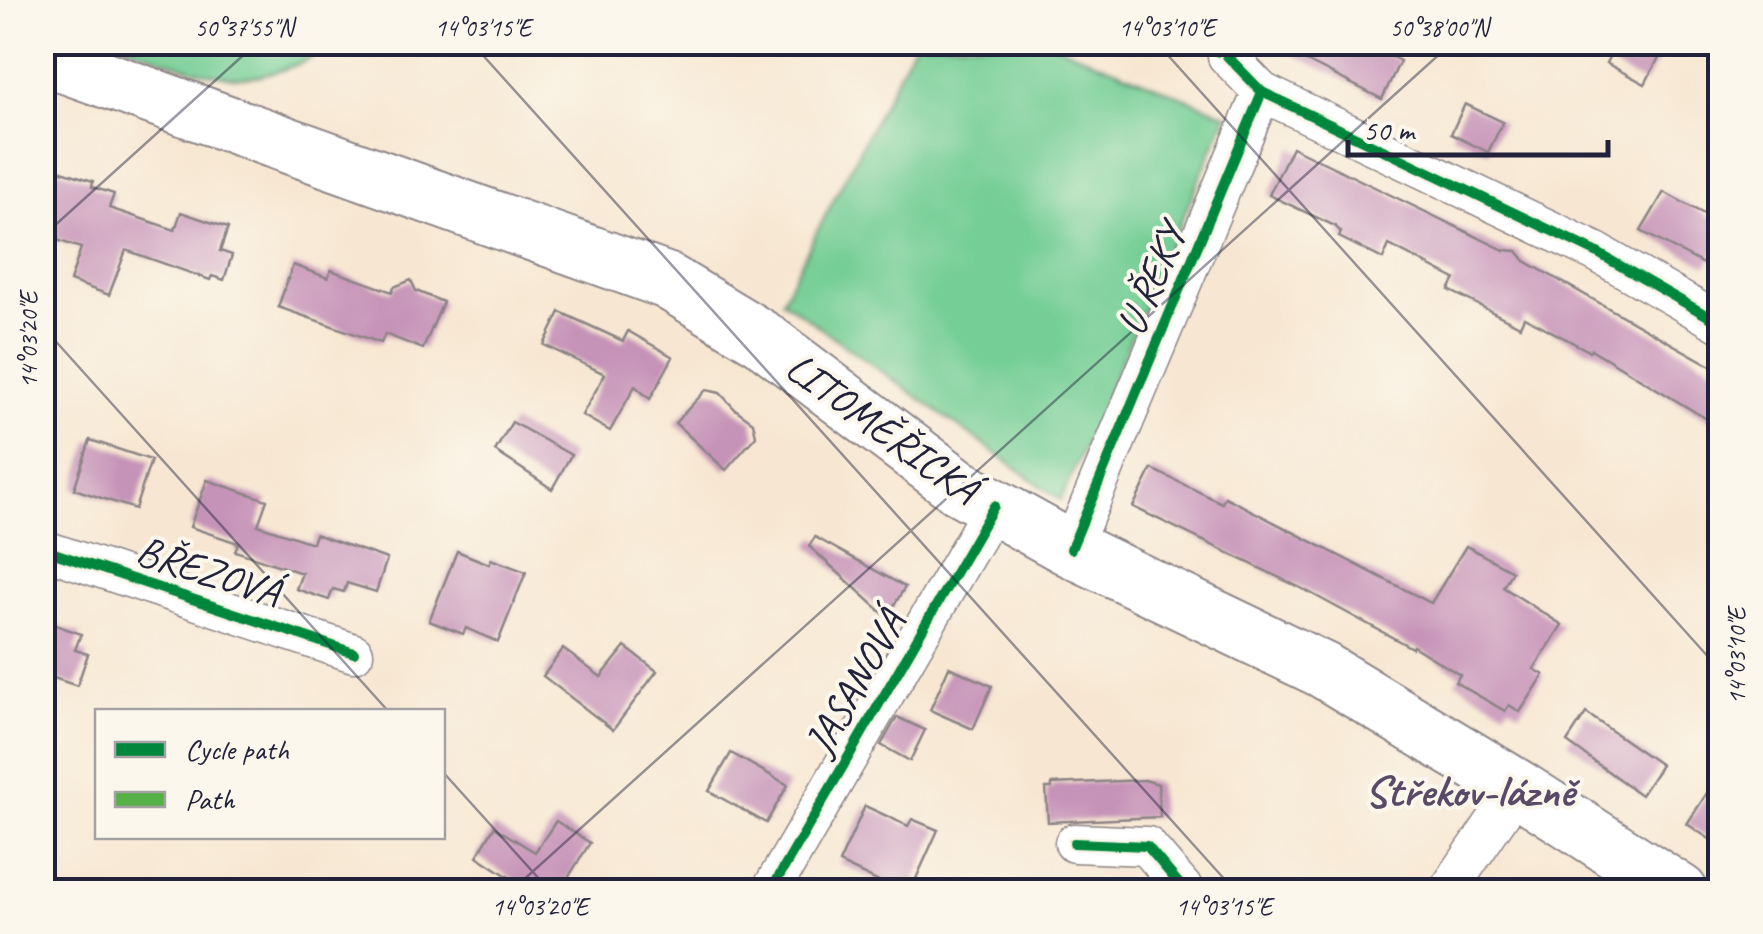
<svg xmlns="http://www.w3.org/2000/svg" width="1763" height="934" font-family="Caveat,sans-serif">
<rect width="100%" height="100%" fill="#fbf7ec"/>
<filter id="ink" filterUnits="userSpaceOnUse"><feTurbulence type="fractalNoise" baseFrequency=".01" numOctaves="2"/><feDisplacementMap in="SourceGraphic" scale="20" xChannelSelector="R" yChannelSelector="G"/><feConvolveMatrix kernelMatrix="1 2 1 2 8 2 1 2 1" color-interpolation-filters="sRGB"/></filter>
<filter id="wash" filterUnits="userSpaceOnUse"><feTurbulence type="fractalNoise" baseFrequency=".0048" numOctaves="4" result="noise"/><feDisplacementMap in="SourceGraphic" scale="40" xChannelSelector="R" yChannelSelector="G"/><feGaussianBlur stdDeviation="2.25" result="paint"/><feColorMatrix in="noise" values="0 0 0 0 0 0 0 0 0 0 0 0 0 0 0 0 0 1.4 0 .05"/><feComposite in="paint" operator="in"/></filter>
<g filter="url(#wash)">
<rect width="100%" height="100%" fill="#f7e7d2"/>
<g fill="#74ce95" stroke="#4b7868" stroke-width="2.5">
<path d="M 915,42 L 1051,43 L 1227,115 L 1061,500 L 782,300 Z"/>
<path d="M 117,43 L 333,43 C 308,65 257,82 223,76 C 188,71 151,53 117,43 Z"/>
</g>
<g id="blocks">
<g fill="#c693b8">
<path d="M 1269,42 L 1363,42 L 1400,61 L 1382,99 Z"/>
<path d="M 1617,42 L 1667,42 L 1645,84 L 1606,63 Z"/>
<path d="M 1465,104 L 1503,122 L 1488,152 L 1451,134 Z"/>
<path d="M 1292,147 L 1504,250 L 1517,251 L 1525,261 L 1720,371 L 1720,427 L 1591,349 L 1589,351 L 1524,317 L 1520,326 L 1449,290 L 1455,279 L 1389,245 L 1383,259 L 1339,237 L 1341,232 L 1335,226 L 1269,195 Z"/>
<path d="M 56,169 L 93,181 L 92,187 L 114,194 L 109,208 L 175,230 L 181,212 L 228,228 L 220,251 L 232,255 L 224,280 L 212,276 L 210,280 L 126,250 L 109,295 L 70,281 L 81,248 L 42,235 L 42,211 Z"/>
<path d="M 1664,192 L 1720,223 L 1720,244 L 1707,266 L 1641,231 Z"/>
<path d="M 293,265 L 328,278 L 331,270 L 392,292 L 394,287 L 411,280 L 416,291 L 443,302 L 423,349 L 385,334 L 381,343 L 278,307 Z"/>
<path d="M 560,312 L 623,341 L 628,331 L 673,357 L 650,399 L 635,386 L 610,431 L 582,415 L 605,374 L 544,345 Z"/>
<path d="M 706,390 L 720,393 L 735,409 L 753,422 L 756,436 L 726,470 L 675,423 Z"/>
<path d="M 512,422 L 571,455 L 552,489 L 495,451 Z"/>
<path d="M 90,440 L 151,460 L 135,509 L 74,489 Z"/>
<path d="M 1152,469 L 1222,503 L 1225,497 L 1431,603 L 1466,546 L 1512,571 L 1503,587 L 1562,625 L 1534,669 L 1544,675 L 1520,712 L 1509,705 L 1505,711 L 1455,682 L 1460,675 L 1413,646 L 1412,648 L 1305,590 L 1133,507 Z"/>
<path d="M 207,480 L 267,500 L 258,525 L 312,543 L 315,534 L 387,559 L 376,592 L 347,583 L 344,592 L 333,589 L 329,600 L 296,589 L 302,573 L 235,551 L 238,543 L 190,527 Z"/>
<path d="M 815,537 L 905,587 L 887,617 L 809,546 Z"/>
<path d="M 457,551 L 489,564 L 491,559 L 526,572 L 498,642 L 466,628 L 463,634 L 429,621 Z"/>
<path d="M 42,620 L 81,634 L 75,650 L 88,654 L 77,686 L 42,674 Z"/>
<path d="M 625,647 L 657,671 L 613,730 L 543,676 L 563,649 L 601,677 Z"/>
<path d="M 949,667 L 992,686 L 973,729 L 930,710 Z"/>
<path d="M 1586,713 L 1661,765 L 1641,795 L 1567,742 Z"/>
<path d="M 897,717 L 925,730 L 910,761 L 881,745 Z"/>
<path d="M 731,753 L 788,785 L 766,823 L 709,791 Z"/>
<path d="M 1720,773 L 1720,846 L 1687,824 Z"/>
<path d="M 1145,780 L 1158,784 L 1160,817 L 1048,822 L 1046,788 L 1052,788 L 1052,784 Z"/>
<path d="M 865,806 L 908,826 L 912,819 L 938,830 L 910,892 L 900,892 L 839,863 Z"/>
<path d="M 556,821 L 590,843 L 559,892 L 532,892 L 477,856 L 494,827 L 535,852 Z"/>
</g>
</g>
</g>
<g filter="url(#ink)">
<use href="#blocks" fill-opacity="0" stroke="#8c8486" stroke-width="2.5"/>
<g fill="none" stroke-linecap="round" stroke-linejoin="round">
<g stroke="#8c8486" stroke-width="41">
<g id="street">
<path d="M 1262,92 L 1596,252 L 1720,323"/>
<path d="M 42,549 L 354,653"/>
<path d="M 1071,549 L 1262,92 L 1227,56 L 1226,42"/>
<path d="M 1074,843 L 1147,846 L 1186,892"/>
<path d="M 770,892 L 994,506"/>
<path d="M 1447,892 L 1518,788"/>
</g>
</g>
<g stroke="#8c8486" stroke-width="59">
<path id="secondary" d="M 42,57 L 667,281 L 763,339 L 959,487 L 1071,549 L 1323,670 L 1518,788 L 1680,892"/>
</g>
<use href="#street" stroke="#fff" stroke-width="38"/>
<use href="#secondary" stroke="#fff" stroke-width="55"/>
<path stroke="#55b146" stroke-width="8" stroke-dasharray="15 8" stroke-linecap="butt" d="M 1190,42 L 1227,56"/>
<g stroke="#fbf7ec" stroke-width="16">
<g id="cycleway">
<path d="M 1262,92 L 1596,252 L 1720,323"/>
<path d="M 42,549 L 354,653"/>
<path d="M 1071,549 L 1262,92 L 1227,56 L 1226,42"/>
<path d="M 1074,843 L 1147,846 L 1186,892"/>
<path d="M 770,892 L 994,506"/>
</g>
</g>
<use href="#cycleway" stroke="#00873e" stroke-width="10"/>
</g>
</g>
<path fill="none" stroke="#22223b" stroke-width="2.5" stroke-opacity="0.45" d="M 471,42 L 1236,892M 1156,42 L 1720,670M 42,237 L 258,42M 42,326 L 389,712M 442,771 L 551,892M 510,892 L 1453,42M 1705,892 L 1720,878"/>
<g text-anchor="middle" stroke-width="8" stroke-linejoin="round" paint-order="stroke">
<g font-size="42" fill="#22223b" stroke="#fbf7ec">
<text transform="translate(1150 279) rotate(-67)" y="15">U ŘEKY</text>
<text transform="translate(883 427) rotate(36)" y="15">LITOMĚŘICKÁ</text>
<text transform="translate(209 570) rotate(18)" y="15">BŘEZOVÁ</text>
<text transform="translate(854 682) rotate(-60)" y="15">JASANOVÁ</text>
</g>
<g font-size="45" font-weight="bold" fill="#5b4a67" stroke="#fbf7ec">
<text x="1469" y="806">Střekov-lázně</text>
</g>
</g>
<rect width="1763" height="934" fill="none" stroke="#fbf7ec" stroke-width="110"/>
<rect x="95" y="709" width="350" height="130" fill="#fbf7ec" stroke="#a4a2a5" stroke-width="2.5"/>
<rect x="115" y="742" width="50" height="15" fill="#00873e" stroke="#a4a2a5" stroke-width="2.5"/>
<text x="185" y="759" font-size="30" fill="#22223b">Cycle path</text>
<rect x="115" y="792" width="50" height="15" fill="#55b146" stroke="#a4a2a5" stroke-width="2.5"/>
<text x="185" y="809" font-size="30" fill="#22223b">Path</text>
<path d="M1348 140v15h260v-15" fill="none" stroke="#22223b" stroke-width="5"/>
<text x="1363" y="140" font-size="30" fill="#22223b" stroke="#fbf7ec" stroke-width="8" paint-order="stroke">50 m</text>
<rect x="55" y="55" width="1653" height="824" fill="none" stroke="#22223b" stroke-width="4"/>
<g font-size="25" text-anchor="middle" fill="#22223b">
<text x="244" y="36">50°37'55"N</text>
<text x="483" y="36">14°03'15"E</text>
<text x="1167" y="36">14°03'10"E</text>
<text x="1439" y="36">50°38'00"N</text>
<text transform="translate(28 340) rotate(-90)" y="9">14°03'20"E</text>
<text transform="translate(1736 656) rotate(-90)" y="9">14°03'10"E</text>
<text x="540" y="915">14°03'20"E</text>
<text x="1224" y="915">14°03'15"E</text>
</g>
</svg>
